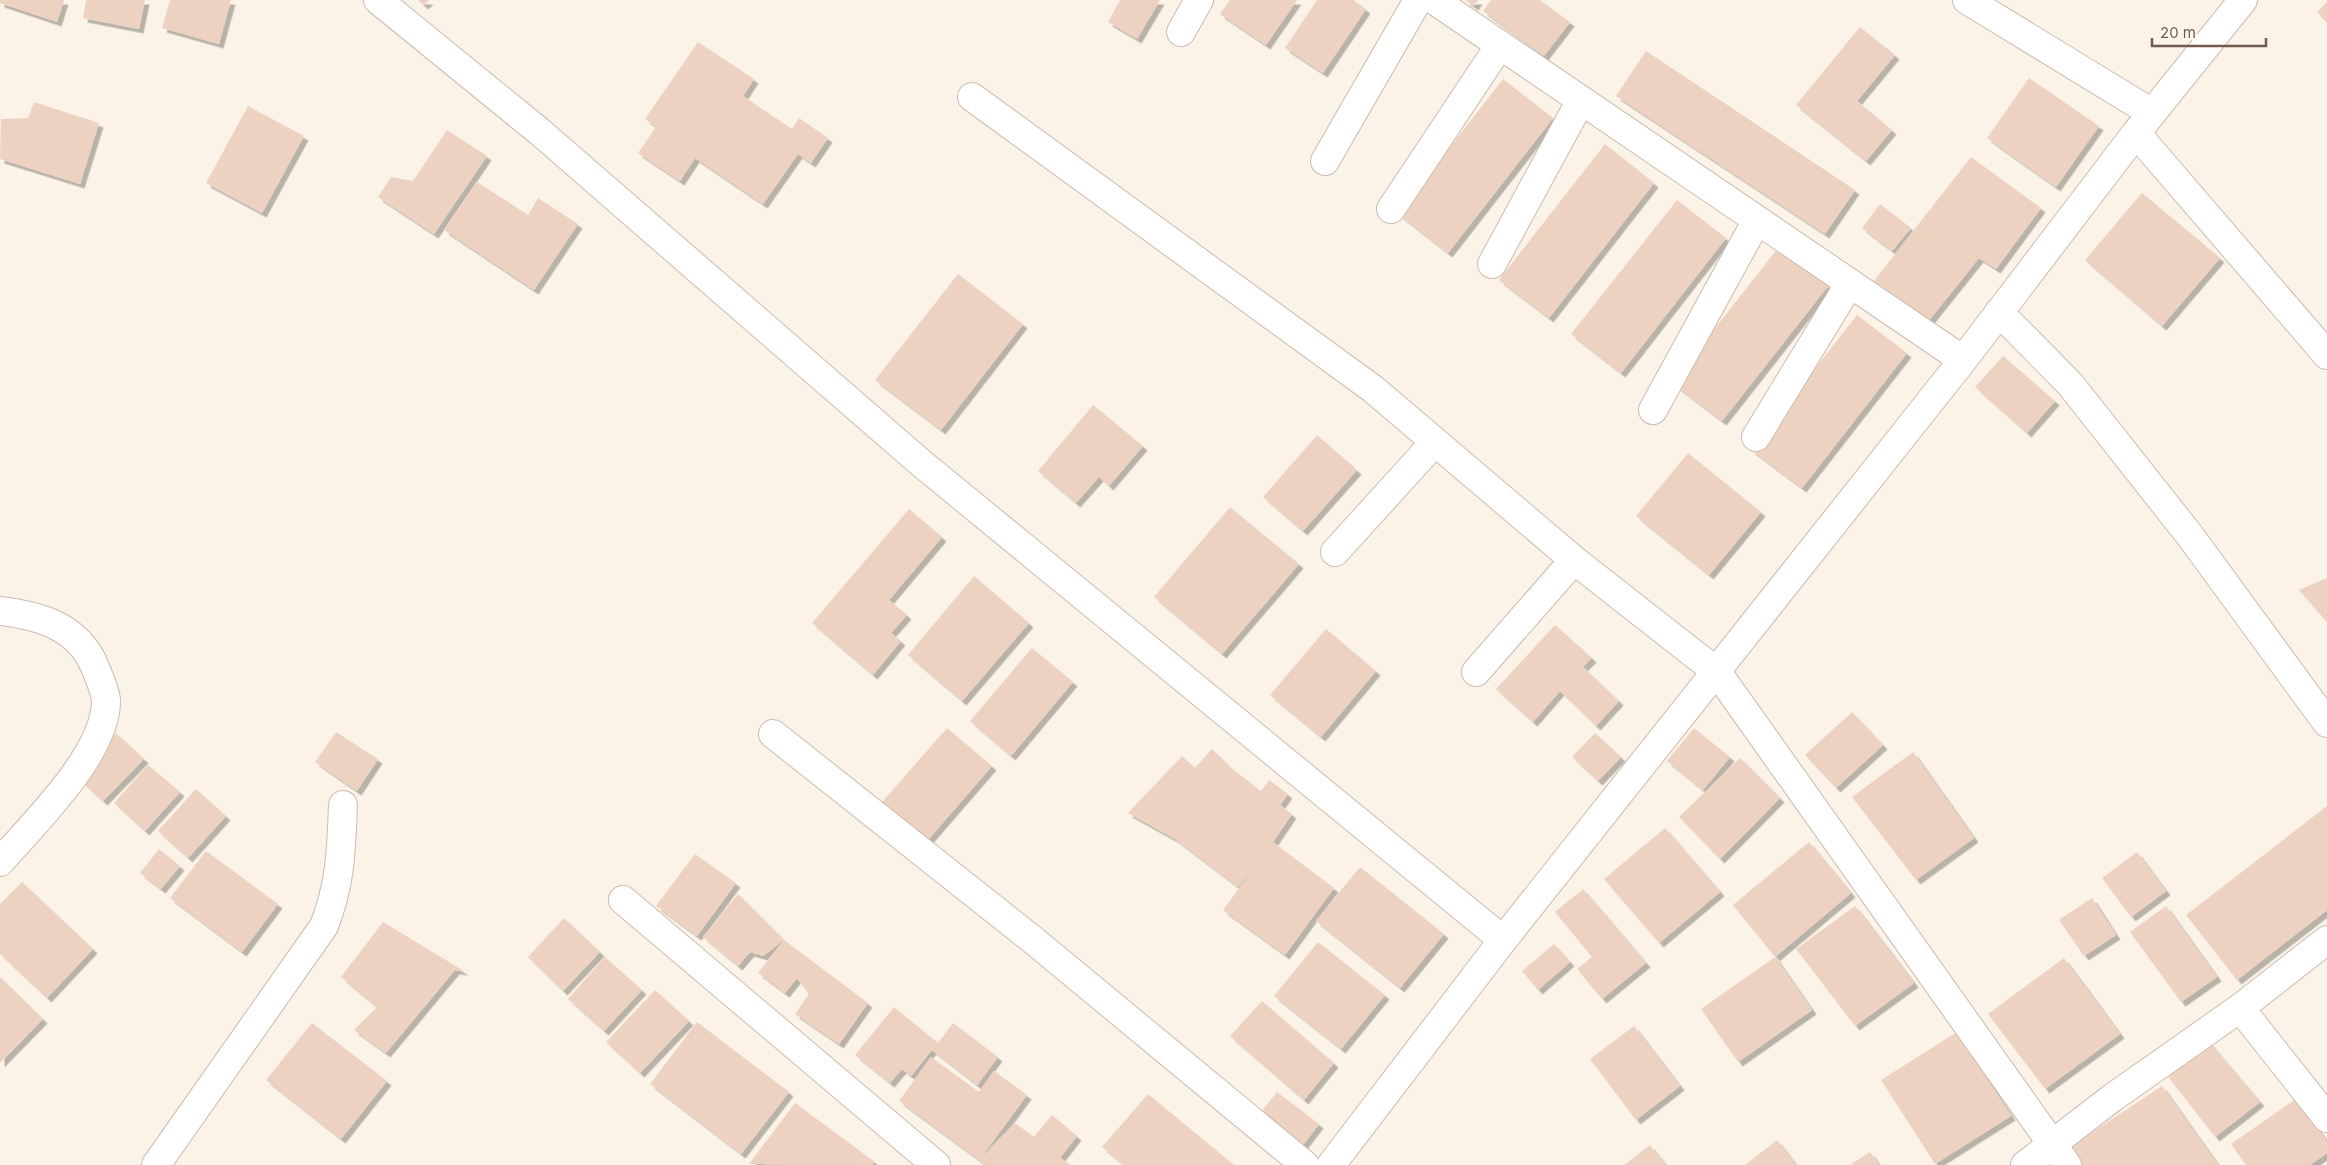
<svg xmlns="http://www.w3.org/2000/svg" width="2327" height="1165" font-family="Inter,sans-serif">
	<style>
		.building { fill: #eed2c1; filter: url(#shadow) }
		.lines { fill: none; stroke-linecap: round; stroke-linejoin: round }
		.street-casing { stroke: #ccbbae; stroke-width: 30 }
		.secondary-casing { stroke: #cfbbac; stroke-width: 30 }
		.street { stroke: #fff; stroke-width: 28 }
		.secondary { stroke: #fff; stroke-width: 28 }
	</style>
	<defs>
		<filter id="shadow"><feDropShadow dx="4.5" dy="4.5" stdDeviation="0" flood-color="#0004"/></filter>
	</defs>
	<rect width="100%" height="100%" fill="#fbf3e7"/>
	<g class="building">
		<polygon points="0,0 64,0 57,22 0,3"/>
		<polygon points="86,0 145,0 139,29 83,18"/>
		<polygon points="170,0 231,0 219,44 162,28"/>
		<polygon points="418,0 429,0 424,5"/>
		<polygon points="1120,0 1160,0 1137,39 1108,22"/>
		<polygon points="1230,0 1297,0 1266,45 1220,14"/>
		<polygon points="1317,0 1353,0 1366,9 1323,73 1285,48"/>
		<polygon points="1465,0 1478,0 1474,6"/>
		<polygon points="1491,0 1540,0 1570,22 1544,56 1483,11"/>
		<polygon points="2327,2 2327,23 2317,12"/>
		<polygon points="1860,27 1895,55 1857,101 1892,130 1866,161 1796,105"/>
		<polygon points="698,42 754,79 743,96 792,129 799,118 828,138 811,163 798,154 763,204 695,158 680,181 638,153 656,127 645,119"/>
		<polygon points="1646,51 1855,190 1825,234 1616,96"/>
		<polygon points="2029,78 2099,126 2056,187 1987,138"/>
		<polygon points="1503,79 1553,118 1448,253 1398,214"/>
		<polygon points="34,102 99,123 80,184 0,159 1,119 28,118"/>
		<polygon points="248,106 304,136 262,213 206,183"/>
		<polygon points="447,130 487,156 434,234 378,197 391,177 413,181"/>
		<polygon points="1605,144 1654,183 1549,318 1499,280"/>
		<polygon points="1971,157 2041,208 1996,269 1979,258 1927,323 1874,281"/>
		<polygon points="477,182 528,215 538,198 578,224 534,290 444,230"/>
		<polygon points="2142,193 2220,258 2162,326 2085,260"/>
		<polygon points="1677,200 1726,238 1621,373 1571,334"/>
		<polygon points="1880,204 1911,228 1892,251 1862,228"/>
		<polygon points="1778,248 1828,286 1722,421 1672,383"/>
		<polygon points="958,274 1023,324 941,430 875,380"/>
		<polygon points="1857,315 1907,353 1802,488 1751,450"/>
		<polygon points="2003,356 2055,401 2027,433 1975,387"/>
		<polygon points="1093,405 1143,446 1109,486 1099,477 1076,503 1038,471"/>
		<polygon points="1317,435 1357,470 1303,531 1263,497"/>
		<polygon points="1688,453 1761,512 1709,575 1636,516"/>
		<polygon points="1230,507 1299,564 1222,654 1154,597"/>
		<polygon points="909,509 942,537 889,600 907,615 891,633 901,641 873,675 812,623"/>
		<polygon points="974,576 1029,623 962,701 908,655"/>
		<polygon points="2327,578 2327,622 2299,590"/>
		<polygon points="1555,625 1592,658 1583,667 1619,701 1596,726 1560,691 1533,722 1496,689"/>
		<polygon points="1326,629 1376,671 1321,737 1270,695"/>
		<polygon points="1032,648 1073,682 1011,756 970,721"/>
		<polygon points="1852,712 1883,745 1836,788 1805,755"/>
		<polygon points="947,728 992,766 927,841 882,802"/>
		<polygon points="1694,728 1730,757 1703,790 1667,761"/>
		<polygon points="336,732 378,759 357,791 315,762"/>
		<polygon points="116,733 144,759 103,801 81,781"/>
		<polygon points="1595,733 1621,757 1598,781 1572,757"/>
		<polygon points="1212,749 1230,767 1261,791 1269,780 1288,794 1280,805 1292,814 1273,842 1334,888 1285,955 1223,910 1263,856 1238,887 1175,839 1128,813 1182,756 1195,768"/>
		<polygon points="1913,752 1974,838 1916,880 1852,797"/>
		<polygon points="1740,758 1780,798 1720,859 1679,817"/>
		<polygon points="148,765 180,792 145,831 114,803"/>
		<polygon points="196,789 226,816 188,858 158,831"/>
		<polygon points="2327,806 2327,910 2237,980 2186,915"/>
		<polygon points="1665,828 1720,892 1659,943 1604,879"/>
		<polygon points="1809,842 1851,893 1775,957 1733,905"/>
		<polygon points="159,849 180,866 161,889 140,873"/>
		<polygon points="206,851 278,904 242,952 170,898"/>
		<polygon points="2137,852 2166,891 2131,917 2102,878"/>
		<polygon points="695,854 736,883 697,936 656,906"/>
		<polygon points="1360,867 1444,934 1400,988 1316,921"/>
		<polygon points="22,882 93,949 47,998 0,954 0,904"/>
		<polygon points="1583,889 1646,963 1602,999 1577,969 1592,957 1555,912"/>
		<polygon points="738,894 784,940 763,956 750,952 738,966 703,937"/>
		<polygon points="2092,898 2116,935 2084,956 2059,920"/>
		<polygon points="1855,906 1914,983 1855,1026 1796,949"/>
		<polygon points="2166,906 2217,977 2181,1002 2130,932"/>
		<polygon points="564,918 600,952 563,991 528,957"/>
		<polygon points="383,922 464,971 455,970 386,1053 354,1030 377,1007 341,977"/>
		<polygon points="784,940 868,1003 839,1044 795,1014 809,994 797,978 785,993 758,973"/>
		<polygon points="1318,942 1385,995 1341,1049 1274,996"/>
		<polygon points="1554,944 1570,962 1538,990 1522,971"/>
		<polygon points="605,957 642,990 604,1031 568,999"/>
		<polygon points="1775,957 1812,1010 1738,1062 1701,1009"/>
		<polygon points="2064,958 2120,1034 2045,1089 1988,1014"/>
		<polygon points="0,977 43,1019 0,1063"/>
		<polygon points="655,990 689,1021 640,1073 606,1042"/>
		<polygon points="1262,1001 1334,1063 1304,1100 1230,1036"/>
		<polygon points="894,1007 938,1043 953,1023 998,1057 977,1085 932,1050 911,1076 902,1069 890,1083 855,1055"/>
		<polygon points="697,1022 789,1092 741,1154 650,1084"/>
		<polygon points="312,1023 387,1081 341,1139 266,1080"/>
		<polygon points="1634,1026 1680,1086 1636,1120 1590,1059"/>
		<polygon points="1957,1032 2011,1116 1935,1164 1881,1080"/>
		<polygon points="2203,1035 2260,1102 2215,1137 2166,1074"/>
		<polygon points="931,1057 979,1092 994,1071 1027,1095 980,1159 1015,1123 1034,1137 1052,1115 1077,1136 1060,1158 1071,1165 986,1165 899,1101"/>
		<polygon points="2162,1086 2218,1165 2083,1165 2070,1147"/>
		<polygon points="1277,1092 1319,1124 1300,1149 1258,1116"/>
		<polygon points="1148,1094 1234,1165 1124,1165 1102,1147"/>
		<polygon points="2297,1098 2327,1142 2327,1153 2310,1165 2246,1165 2231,1144"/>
		<polygon points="795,1103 875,1162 872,1165 749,1164"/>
		<polygon points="1777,1140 1796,1165 1745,1165"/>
		<polygon points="1650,1145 1666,1165 1624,1165"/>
		<polygon points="1870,1152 1879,1165 1850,1165"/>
	</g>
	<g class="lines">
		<g class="street-casing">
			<g id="street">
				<polyline points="378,0 540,132 921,463 1503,940"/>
				<polyline points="1434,0 1963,360"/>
				<polyline points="1967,0 2152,113"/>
				<polyline points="1181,32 1199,0"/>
				<polyline points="972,97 1373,389 1574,560 1717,672 2067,1165"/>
				<polyline points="2136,133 2327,355"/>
				<polyline points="1325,161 1418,0"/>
				<polyline points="1391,209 1500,45"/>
				<polyline points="1492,264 1581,100"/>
				<polyline points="1999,312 2070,384 2191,537 2327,723"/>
				<polyline points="1653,410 1757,220"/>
				<polyline points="1756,437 1850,283"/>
				<polyline points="1335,552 1435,442"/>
				<path d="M0,611c40,5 78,15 95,56 4,10 10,23 11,33 1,53 -72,123 -106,162"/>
				<polyline points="1476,672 1574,560"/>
				<polyline points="773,734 1033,940 1305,1165"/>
				<polyline points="623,900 936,1165"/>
				<polyline points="2240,1008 2327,1118"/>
				<path d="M156,1165l168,-239c17,-44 17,-75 19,-121"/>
				<polyline points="2025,1165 2112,1098 2240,1008 2327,940"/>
			</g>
		</g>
		<g class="secondary-casing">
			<polyline id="secondary" points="1331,1165 1503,940 1963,360 2136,133 2243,0"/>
		</g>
		<use href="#street" class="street"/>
		<use href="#secondary" class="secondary"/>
	</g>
	<path d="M2152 38v8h114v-8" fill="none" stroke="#735a4d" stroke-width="2.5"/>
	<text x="2160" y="38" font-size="15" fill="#735a4d" stroke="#fef7ed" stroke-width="4" paint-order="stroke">20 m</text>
</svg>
